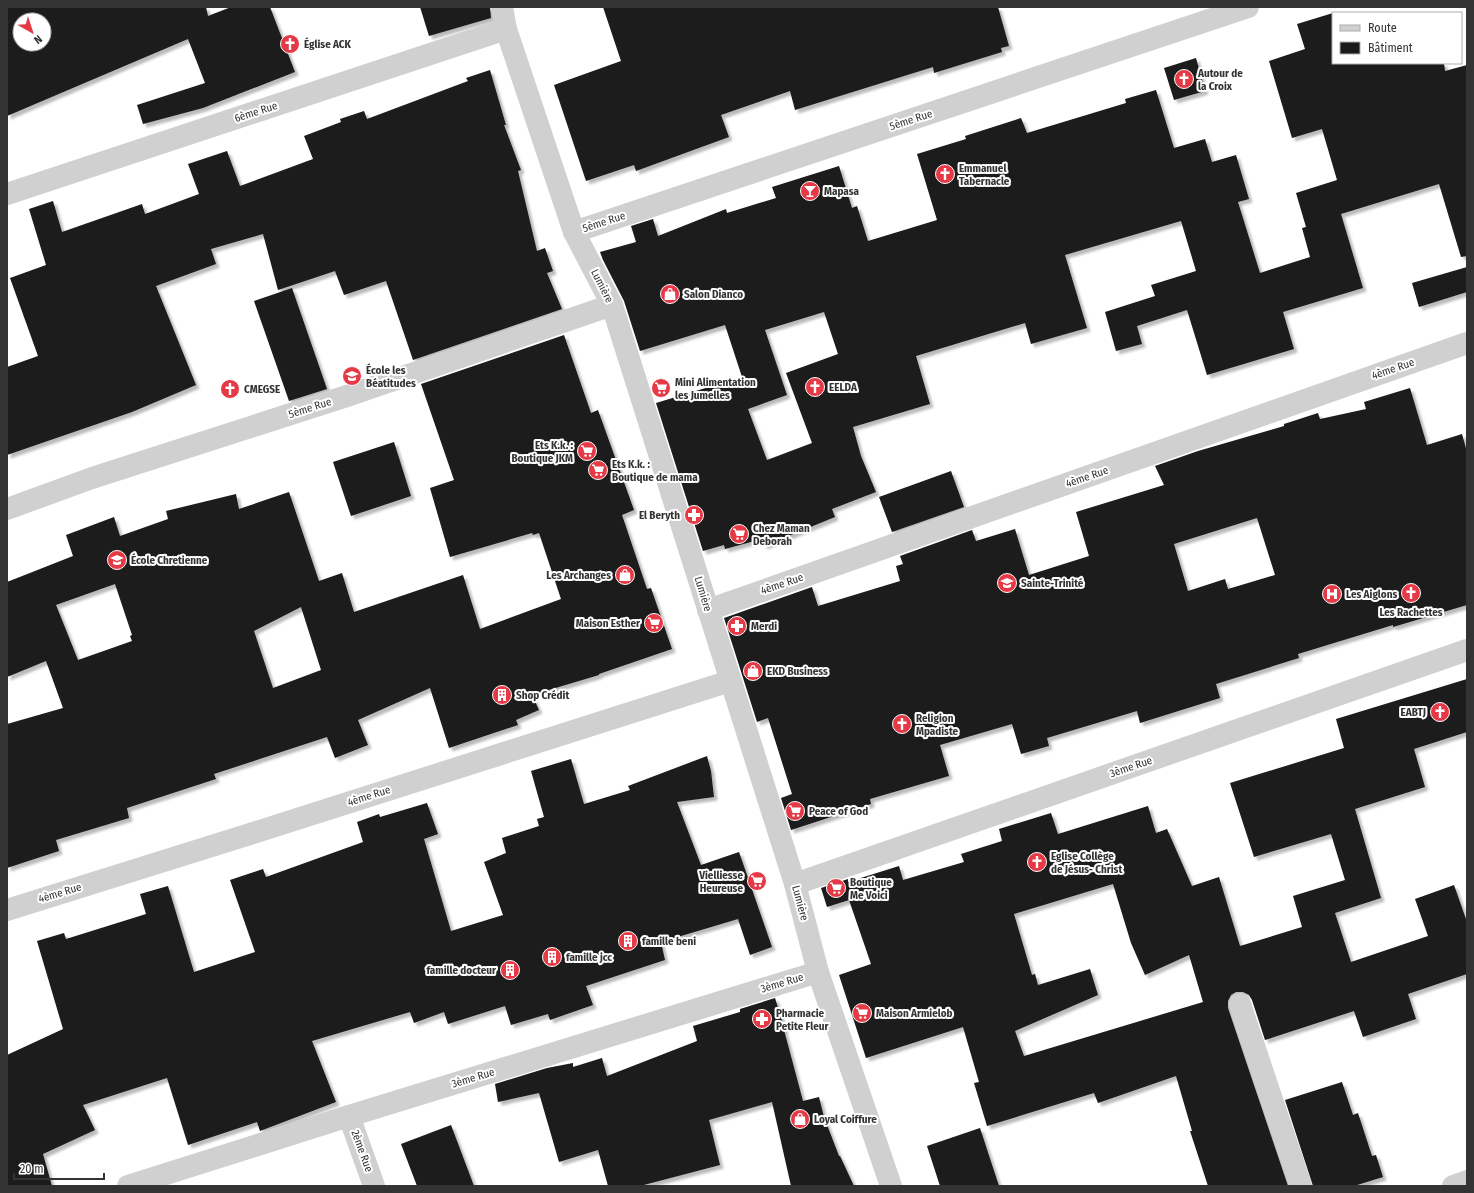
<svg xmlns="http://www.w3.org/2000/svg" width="1474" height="1193" font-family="'Fira Sans Condensed',sans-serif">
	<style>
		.building { fill: #1a1a1a; fill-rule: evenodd; filter: url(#shadow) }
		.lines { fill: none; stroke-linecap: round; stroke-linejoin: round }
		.minor { stroke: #d0d0d0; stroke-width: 22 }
		.labels { text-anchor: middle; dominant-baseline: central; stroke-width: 4; stroke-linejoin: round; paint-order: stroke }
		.poi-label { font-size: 11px; font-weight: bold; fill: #333; stroke: #fff; text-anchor: start }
		.street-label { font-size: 11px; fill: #333; stroke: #fff }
	</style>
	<defs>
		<filter id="shadow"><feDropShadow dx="3.5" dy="3.5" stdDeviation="1" flood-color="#0004"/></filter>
	</defs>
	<rect width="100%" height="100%" fill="#fff"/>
	<g class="building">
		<path d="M7,7h199l2,9 23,-9h39l25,65 -92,36 -60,16 -6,-19 68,-22 -17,-44 -181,77zM20,20h24v24h-24z"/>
		<polygon points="420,7 490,7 491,18 429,36"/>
		<polygon points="603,7 998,7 1009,46 1001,48 1002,52 934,73 933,67 795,110 790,91 721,115 729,137 636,171 634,165 586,181 554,85 621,61"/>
		<path d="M1333,13v50h111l1,8 22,-6v191l-6,1 -22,-73 -98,30 22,74 -80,24 11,37 -87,26 -20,-65 -50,16 5,18 -26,7 -11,-39 50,-16 -4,-11 45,-14 -15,-50 -116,34 22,73 -56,16 -6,-21 -109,33 14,48 -77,23 8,29 15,36 -44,17 3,8 -71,29 -2,-7 -37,10 -1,-4 -21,6 -47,-148 86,-26 -17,-52 -85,26 -16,-50 -21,-41 -3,-8 36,-10 -5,-16 22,-7 5,17 68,-27 1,4 49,-15 -4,-11 67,-21 13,42 5,-2 11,35 69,-21 -20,-66 49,-15 -1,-3 56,-18 6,15 99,-30 -1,-4 31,-9 18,58 31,-9 7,23 24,-7 13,44 -11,3 22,71 50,-16 -8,-29 4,-1 -10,-34 41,-13 -15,-51 -30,9 -23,-77 36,-12 -8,-25zM824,312l14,42 -52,19 26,70 -45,17 -19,-51 39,-14 -22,-65z"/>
		<polygon points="1196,58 1205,91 1174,100 1164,68"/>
		<polygon points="490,70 506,125 504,125 521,170 518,171 537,251 545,248 553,271 547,273 562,309 413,360 386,281 344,295 335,271 278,290 263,234 211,249 216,264 156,286 196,385 132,412 7,455 7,367 38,356 10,278 46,265 29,209 53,201 62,232 142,204 145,214 199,194 188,164 227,151 240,186 313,159 304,136 341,122 340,119 364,111 367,119 468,81 466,78"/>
		<polygon points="1467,267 1467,292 1419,307 1412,283"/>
		<polygon points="292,288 327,389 289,401 254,301"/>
		<path d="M564,335l27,78 7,-3 36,100 -12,5 25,74 4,-1 21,61 -73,25v1l-67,20 7,15 -23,10 2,5 -69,23 -19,-60 -72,32 10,25 -33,13 -8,-21 -113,37 2,5 -89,29 2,10 -73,22 3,11 -52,17v-144l56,-16 -17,-47 -39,16v-95l66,-26 -7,-21 48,-18 6,19 48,-17 -2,-8 70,-17 3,15 50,-17 30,89 23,-8 12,39 109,-37 17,54 81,-30 -22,-66 -6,2 -1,-2 -82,24 -20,-69 24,-8 -33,-96zM115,584l17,51 -2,1 2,5 -54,19 -22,-55zM301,607l20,63 -48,18 -19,-57z"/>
		<path d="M1410,388l17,57 35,-11 5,18v153l-74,22v-2l-95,29 1,4 -83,26 4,14 -80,25 -3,-12 -90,27 2,8 -28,8 -9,-30 -72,21 9,31 -79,23 1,5 -80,26 -10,-32 11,-4 -24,-76 -11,4 -33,-104 88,-31 6,19 82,-25 -4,-15 7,-2 -3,-8 72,-26 4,11 39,-12 14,46 60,-19 -13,-44 88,-27 -9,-19 43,-15 86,-25v-2l34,-11 2,6 46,-10 -2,-7zM1257,518l18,57 -47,14 -3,-10 -37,12 -14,-47z"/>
		<polygon points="394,442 411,496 351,516 333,462"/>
		<polygon points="951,471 964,507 892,532 879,497"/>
		<path d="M1467,679v53l-53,17 11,38 -70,22 26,89 -46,15 16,49 77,-26 -13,-37 39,-14 13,37v52l-59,20 8,25 -53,18 -9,-26 -89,29 -13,-40 -3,-5 -6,-3h-7l-5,3 -3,6v7l60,178h-80l-18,-55h2l-16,-55 -78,27 -4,-10 -107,33 -13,-43 5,-1 -16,-55 -97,31 -27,-83 32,-11 -22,-64 -22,7 -6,-19 27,-9v3l51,-16 4,14 61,-18 -3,-8 41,-13 -3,-12 52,-16 7,21 90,-28 8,27 11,-4 25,57 27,-9 21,69 62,-19 -9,-31 52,-16 -14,-46 -77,23 -24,-74 114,-35 -8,-29zM1113,884l18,59 14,32 44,-20 14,47 -179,54 -9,-25 83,-36 -8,-26 -52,16 -3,-11 -3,1 -18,-61z"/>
		<polygon points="707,756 711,771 714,797 677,802 701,865 739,852 772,947 750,955 738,919 661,942 665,960 586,986 593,1005 550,1020 548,1014 511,1025 505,1006 448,1024 444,1012 414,1023 410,1012 312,1041 336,1102 260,1131 257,1122 188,1145 167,1078 83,1105 95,1130 43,1154 52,1186 7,1186 7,1055 63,1029 37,941 64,933 66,939 146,914 140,894 168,886 194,972 255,952 230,880 263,869 266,877 363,842 357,822 379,814 380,817 427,803 438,834 424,839 451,931 503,915 484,862 506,853 502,838 539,826 537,819 544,817 531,771 571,759 584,804 630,790 628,786"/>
		<polygon points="775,998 785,1030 784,1030 803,1101 819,1097 824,1117 839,1156 840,1156 854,1186 791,1186 772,1102 709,1120 720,1165 640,1186 608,1186 598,1150 559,1162 539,1093 498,1102 495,1084 547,1068 573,1063 573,1067 602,1058 607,1076 697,1041 693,1026 740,1012 740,1009"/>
		<polygon points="1342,1082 1353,1115 1358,1113 1372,1156 1376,1155 1383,1177 1354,1186 1313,1186 1285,1100"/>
		<polygon points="451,1125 474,1186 417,1186 401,1144"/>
		<polygon points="980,1128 999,1186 940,1186 927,1146"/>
	</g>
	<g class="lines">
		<g class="minor">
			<polyline points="502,7 506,29 574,232 612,305 795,884 818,972 891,1186"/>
			<polyline points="7,194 506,29"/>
			<polyline points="574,232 1248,7"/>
			<polyline points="7,509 92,478 347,396 612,305"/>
			<polyline points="708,610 1467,343"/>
			<polyline points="795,884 1467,650"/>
			<polyline points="7,910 250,834 730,681"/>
			<polyline points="1240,1004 1301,1186"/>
			<polyline points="349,1116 374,1186"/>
			<polyline points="128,1186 349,1116 818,972"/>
			<polyline points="1453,1186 1467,1181"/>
		</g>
	</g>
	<defs>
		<g id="church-disc" transform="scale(1)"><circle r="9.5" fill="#e63946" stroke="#fff"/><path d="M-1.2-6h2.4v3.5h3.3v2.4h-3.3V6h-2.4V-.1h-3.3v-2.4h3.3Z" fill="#fff"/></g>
		<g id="bar-disc" transform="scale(1)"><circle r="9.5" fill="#e63946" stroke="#fff"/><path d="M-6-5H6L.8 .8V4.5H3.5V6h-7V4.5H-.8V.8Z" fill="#fff"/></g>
		<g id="shop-disc" transform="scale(1)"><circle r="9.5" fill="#e63946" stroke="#fff"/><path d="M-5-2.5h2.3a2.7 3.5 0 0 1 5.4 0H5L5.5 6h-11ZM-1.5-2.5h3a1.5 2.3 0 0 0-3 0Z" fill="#fff"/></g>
		<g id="school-disc" transform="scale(1)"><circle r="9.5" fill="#e63946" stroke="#fff"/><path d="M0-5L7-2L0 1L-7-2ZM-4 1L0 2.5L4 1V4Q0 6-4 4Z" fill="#fff"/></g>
		<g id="supermarket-disc" transform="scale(1)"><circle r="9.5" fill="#e63946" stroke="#fff"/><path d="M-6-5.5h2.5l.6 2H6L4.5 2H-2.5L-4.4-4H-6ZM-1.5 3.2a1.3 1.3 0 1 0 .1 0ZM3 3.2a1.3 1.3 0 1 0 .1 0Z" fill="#fff"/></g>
		<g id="pharmacy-disc" transform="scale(1)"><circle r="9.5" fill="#e63946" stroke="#fff"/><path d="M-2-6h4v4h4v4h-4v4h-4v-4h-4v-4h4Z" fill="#fff"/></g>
		<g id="hospital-disc" transform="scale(1)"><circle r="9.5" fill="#e63946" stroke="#fff"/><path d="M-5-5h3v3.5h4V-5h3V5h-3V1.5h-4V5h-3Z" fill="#fff"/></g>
		<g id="building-disc" transform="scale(1)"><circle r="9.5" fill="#e63946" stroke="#fff"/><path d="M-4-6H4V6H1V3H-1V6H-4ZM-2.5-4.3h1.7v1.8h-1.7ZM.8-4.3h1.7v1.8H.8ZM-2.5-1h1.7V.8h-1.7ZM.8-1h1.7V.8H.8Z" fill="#fff"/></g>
	</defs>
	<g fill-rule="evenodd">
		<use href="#church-disc" x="290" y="44"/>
		<use href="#church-disc" x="1184" y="79"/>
		<use href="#church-disc" x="945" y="174"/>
		<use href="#bar-disc" x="810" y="191"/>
		<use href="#shop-disc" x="670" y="294"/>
		<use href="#school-disc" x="352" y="376"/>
		<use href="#church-disc" x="815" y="387"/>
		<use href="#supermarket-disc" x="661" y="388"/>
		<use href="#church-disc" x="230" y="389"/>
		<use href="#supermarket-disc" x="587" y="451"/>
		<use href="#supermarket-disc" x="598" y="470"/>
		<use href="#pharmacy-disc" x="694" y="515"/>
		<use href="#supermarket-disc" x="739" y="534"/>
		<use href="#school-disc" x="117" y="560"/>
		<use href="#shop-disc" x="625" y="575"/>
		<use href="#school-disc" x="1007" y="583"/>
		<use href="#church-disc" x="1411" y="593"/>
		<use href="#hospital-disc" x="1332" y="594"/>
		<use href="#supermarket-disc" x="654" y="623"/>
		<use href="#pharmacy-disc" x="737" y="626"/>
		<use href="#shop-disc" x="753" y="671"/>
		<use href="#building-disc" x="502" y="695"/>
		<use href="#church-disc" x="1440" y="712"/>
		<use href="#church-disc" x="902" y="724"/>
		<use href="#supermarket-disc" x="795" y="811"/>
		<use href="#church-disc" x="1037" y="862"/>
		<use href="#supermarket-disc" x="757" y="881"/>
		<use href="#supermarket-disc" x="836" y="888"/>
		<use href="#building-disc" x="628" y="941"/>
		<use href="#building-disc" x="552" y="957"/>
		<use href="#building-disc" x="510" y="970"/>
		<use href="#supermarket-disc" x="862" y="1013"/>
		<use href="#pharmacy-disc" x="762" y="1019"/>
		<use href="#shop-disc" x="800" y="1119"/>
	</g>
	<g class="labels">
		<g class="poi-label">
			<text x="304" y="44">Église ACK</text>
			<text x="1198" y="73">Autour de<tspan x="1198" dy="13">la Croix</tspan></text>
			<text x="959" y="168">Emmanuel<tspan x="959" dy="13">Tabernacle</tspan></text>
			<text x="824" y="191">Mapasa</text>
			<text x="684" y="294">Salon Dianco</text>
			<text x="366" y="370">École les<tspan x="366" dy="13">Béatitudes</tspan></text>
			<text x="675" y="382">Mini Alimentation<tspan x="675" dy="13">les Jumelles</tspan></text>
			<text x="829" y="387">EELDA</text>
			<text x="244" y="389">CMEGSE</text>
			<text x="573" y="445" text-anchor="end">Ets K.k. :<tspan x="573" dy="13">Boutique JKM</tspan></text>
			<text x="612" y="464">Ets K.k. :<tspan x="612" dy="13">Boutique de mama</tspan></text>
			<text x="680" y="515" text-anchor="end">El Beryth</text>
			<text x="753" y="528">Chez Maman<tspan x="753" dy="13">Deborah</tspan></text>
			<text x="131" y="560">École Chretienne</text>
			<text x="611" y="575" text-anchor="end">Les Archanges</text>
			<text x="1021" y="583">Sainte-Trinité</text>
			<text x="1346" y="594">Les Aiglons</text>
			<text x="1411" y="612" text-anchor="middle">Les Rachettes</text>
			<text x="640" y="623" text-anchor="end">Maison Esther</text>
			<text x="751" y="626">Merdi</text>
			<text x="767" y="671">EKD Business</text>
			<text x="516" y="695">Shop Crédit</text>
			<text x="1426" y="712" text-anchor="end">EABTJ</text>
			<text x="916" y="718">Religion<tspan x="916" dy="13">Mpadiste</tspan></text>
			<text x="809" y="811">Peace of God</text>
			<text x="1051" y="856">Eglise Collège<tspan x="1051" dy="13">de Jésus- Christ</tspan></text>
			<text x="743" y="875" text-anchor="end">Vielliesse<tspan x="743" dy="13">Heureuse</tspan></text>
			<text x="850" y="882">Boutique<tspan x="850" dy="13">Me Voici</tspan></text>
			<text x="642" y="941">famille beni</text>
			<text x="566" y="957">famille jcc</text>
			<text x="496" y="970" text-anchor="end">famille docteur</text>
			<text x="776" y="1013">Pharmacie<tspan x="776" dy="13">Petite Fleur</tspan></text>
			<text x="876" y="1013">Maison Armielob</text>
			<text x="814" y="1119">Loyal Coiffure</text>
		</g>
		<g class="street-label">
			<text transform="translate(256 112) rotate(-18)">6ème Rue</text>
			<text transform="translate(911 120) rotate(-18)">5ème Rue</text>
			<text transform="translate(604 222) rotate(-18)">5ème Rue</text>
			<text transform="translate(602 286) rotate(63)">Lumière</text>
			<text transform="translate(1393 369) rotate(-19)">4ème Rue</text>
			<text transform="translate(310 408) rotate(-18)">5ème Rue</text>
			<text transform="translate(1087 477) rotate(-19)">4ème Rue</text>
			<text transform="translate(782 584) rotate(-19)">4ème Rue</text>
			<text transform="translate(703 594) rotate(73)">Lumière</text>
			<text transform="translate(1131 767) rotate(-19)">3ème Rue</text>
			<text transform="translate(369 796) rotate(-18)">4ème Rue</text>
			<text transform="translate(60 893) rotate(-17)">4ème Rue</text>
			<text transform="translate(800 903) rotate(75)">Lumière</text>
			<text transform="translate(782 983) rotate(-17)">3ème Rue</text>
			<text transform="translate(473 1078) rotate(-17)">3ème Rue</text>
			<text transform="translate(362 1151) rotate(70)">2ème Rue</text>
		</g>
	</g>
	<rect width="1474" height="1193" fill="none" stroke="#333333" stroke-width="16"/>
	<rect x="1332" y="12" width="130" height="52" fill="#ffffff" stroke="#adadad"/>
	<rect x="1340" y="25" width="20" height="6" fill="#d0d0d0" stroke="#adadad"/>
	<text x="1368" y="32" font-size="12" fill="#333333">Route</text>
	<rect x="1340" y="42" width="20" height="12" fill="#1a1a1a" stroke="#adadad"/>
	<text x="1368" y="52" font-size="12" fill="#333333">Bâtiment</text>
	<g transform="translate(32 32) rotate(141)"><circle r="19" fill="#ffffff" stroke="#adadad"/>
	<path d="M0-3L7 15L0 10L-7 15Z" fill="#e63946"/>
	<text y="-6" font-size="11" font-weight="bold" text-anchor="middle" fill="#333333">N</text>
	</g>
	<path d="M14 1173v6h90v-6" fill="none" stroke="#333333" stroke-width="2"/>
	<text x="20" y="1173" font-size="12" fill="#333333" stroke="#ffffff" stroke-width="3" paint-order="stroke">20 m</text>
</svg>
